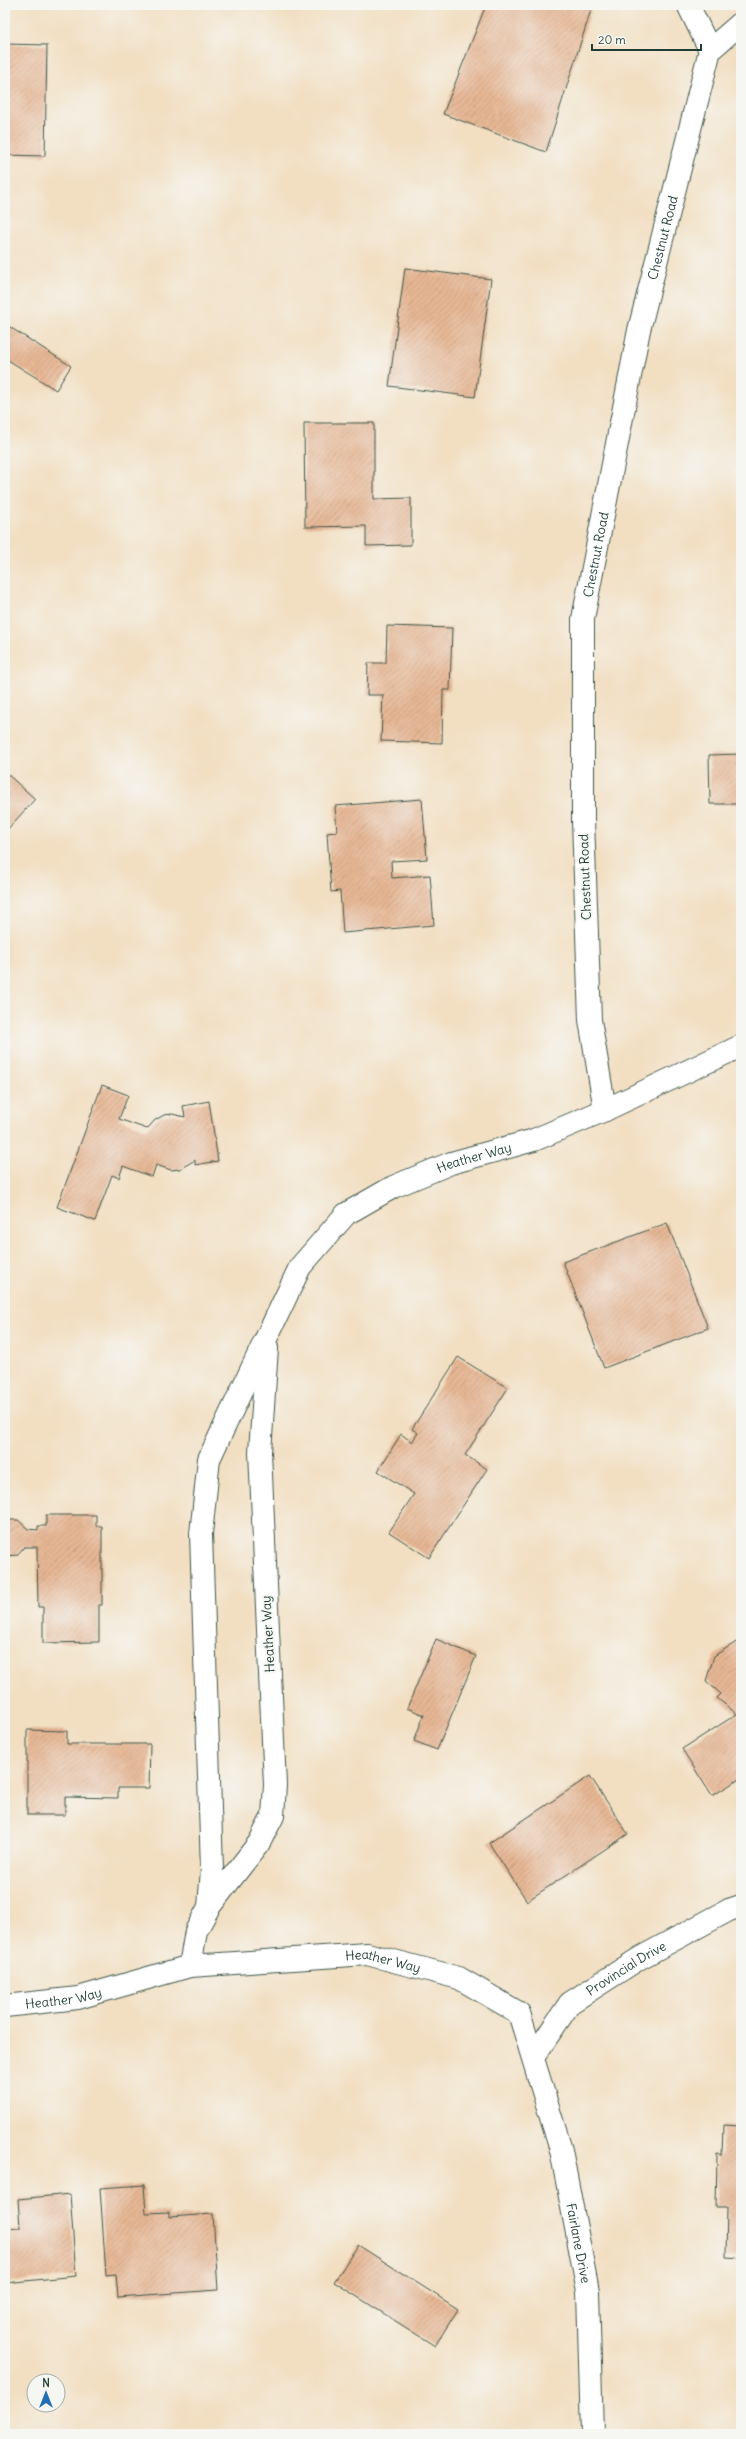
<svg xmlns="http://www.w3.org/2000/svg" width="746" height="2439" font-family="Delius,sans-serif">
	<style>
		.building { fill: url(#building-hatch) }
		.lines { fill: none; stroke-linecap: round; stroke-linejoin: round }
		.street-casing { stroke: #3f5549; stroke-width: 24 }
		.street { stroke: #fff; stroke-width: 22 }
		.labels { text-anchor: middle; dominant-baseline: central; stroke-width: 4; stroke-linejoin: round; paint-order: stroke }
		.street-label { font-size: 13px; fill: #1f3d34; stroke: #f6f6f2 }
	</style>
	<defs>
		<pattern id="building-hatch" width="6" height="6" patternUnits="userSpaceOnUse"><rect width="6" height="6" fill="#e7b794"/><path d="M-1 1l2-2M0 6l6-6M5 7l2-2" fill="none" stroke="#bb967a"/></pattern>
	</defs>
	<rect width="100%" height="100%" fill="#f6f6f2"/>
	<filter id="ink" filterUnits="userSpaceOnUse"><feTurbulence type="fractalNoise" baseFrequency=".025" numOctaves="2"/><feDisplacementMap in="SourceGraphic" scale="8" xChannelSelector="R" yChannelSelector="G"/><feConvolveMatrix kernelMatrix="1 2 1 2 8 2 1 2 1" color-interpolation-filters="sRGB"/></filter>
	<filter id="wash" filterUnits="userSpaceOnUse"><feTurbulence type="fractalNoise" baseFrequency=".012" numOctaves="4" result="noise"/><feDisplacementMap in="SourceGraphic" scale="16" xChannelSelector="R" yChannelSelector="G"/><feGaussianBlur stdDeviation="0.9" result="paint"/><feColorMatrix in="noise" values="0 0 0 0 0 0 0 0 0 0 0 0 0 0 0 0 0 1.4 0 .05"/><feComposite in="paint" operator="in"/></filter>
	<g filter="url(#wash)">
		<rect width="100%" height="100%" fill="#f2dfc2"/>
		<g id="blocks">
			<g class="building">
				<polygon points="486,5 579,5 591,10 546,152 443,114"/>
				<polygon points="5,44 47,45 45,156 5,155"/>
				<polygon points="405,268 491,279 475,397 389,386"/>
				<polygon points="5,324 71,366 56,390 8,360 5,364"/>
				<polygon points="304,423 374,423 374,499 411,498 411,545 366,546 366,526 305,527"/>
				<polygon points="387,626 452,628 450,690 443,690 442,743 381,741 383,695 367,695 368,663 386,663"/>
				<polygon points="741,754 741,804 710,804 709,755"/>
				<polygon points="5,772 35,799 5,832"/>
				<polygon points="422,799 427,859 391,861 392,878 430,875 434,925 343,933 340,891 331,892 327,833 337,832 335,806"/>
				<polygon points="102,1085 128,1095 119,1119 147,1129 155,1120 164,1115 172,1114 185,1117 183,1106 209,1101 218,1161 195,1165 195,1160 180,1169 171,1170 156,1165 152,1177 123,1166 119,1178 112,1175 95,1221 57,1207"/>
				<polygon points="667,1223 708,1328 604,1368 563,1262"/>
				<polygon points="458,1357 508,1388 465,1455 487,1469 429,1558 389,1532 414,1494 378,1471 401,1434 412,1442 418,1433 412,1429"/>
				<polygon points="46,1515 96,1515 96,1526 102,1526 102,1605 99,1605 99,1642 43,1643 43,1607 38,1607 37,1547 24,1547 17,1555 5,1556 5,1520 18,1520 28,1529 38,1530 38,1526 46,1526"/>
				<polygon points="436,1639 476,1656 437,1750 414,1741 424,1715 407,1708"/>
				<polygon points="741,1639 741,1778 712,1796 682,1749 737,1714 717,1698 721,1694 706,1681 714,1656"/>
				<polygon points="27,1730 67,1731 67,1744 150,1744 149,1788 118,1788 118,1798 65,1797 65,1815 27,1815"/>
				<polygon points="590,1776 628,1834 527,1901 489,1843"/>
				<polygon points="723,2125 741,2126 741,2258 726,2257 727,2207 716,2207 717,2154 722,2155"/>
				<polygon points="144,2185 146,2213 169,2212 169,2217 213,2214 218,2290 118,2297 116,2274 106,2275 100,2188"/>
				<polygon points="70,2194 76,2276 5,2283 5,2229 20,2228 18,2199"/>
				<polygon points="358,2245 458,2309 435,2346 334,2282"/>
			</g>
		</g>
	</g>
	<g filter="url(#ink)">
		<use href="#blocks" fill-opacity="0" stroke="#3f5549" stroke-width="1"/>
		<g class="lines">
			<g class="street-casing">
				<g id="street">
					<polyline points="688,5 710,50"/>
					<path id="s1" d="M605,1110l-15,-90 -7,-200v-201l56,-289 71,-280 31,-27"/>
					<path id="s2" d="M209,1907l3,-38 -11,-335 8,-75 91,-192 46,-53 47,-27 58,-24 83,-23 71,-30 136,-64"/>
					<polyline points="190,1966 196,1931 209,1907 259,1843 273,1816 275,1785 260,1452 267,1348"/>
					<path id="s3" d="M5,2006l73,-8 112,-32 177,-12 92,24 60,35 42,137 27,141 4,143"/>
					<path id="s4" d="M534,2056l36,-53 70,-45 89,-48 12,-4"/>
				</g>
			</g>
			<use href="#street" class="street"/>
		</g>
	</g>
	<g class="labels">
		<g class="street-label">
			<text stroke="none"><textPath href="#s1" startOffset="882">Chestnut Road</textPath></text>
			<text stroke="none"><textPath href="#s1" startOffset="558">Chestnut Road</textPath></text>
			<text transform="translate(585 877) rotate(-92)">Chestnut Road</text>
			<text stroke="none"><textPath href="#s2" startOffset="872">Heather Way</textPath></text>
			<text transform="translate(268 1634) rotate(-93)">Heather Way</text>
			<text stroke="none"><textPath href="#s3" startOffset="384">Heather Way</textPath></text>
			<text stroke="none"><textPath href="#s4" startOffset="130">Provincial Drive</textPath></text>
			<text stroke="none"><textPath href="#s3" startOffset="59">Heather Way</textPath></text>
			<text stroke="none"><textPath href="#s3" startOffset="770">Fairlane Drive</textPath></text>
		</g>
	</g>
	<rect width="746" height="2439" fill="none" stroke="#f6f6f2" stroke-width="20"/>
	<g transform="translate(46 2393)"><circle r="19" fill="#f6f6f2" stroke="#a0aca6"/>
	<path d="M0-3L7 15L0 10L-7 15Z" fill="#1f6fb2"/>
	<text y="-6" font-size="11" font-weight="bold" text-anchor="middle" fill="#1f3d34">N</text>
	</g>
	<path d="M592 44v6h109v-6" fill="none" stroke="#1f3d34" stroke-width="2"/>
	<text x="598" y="44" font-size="12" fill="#1f3d34" stroke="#f6f6f2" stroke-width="3" paint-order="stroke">20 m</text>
</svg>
